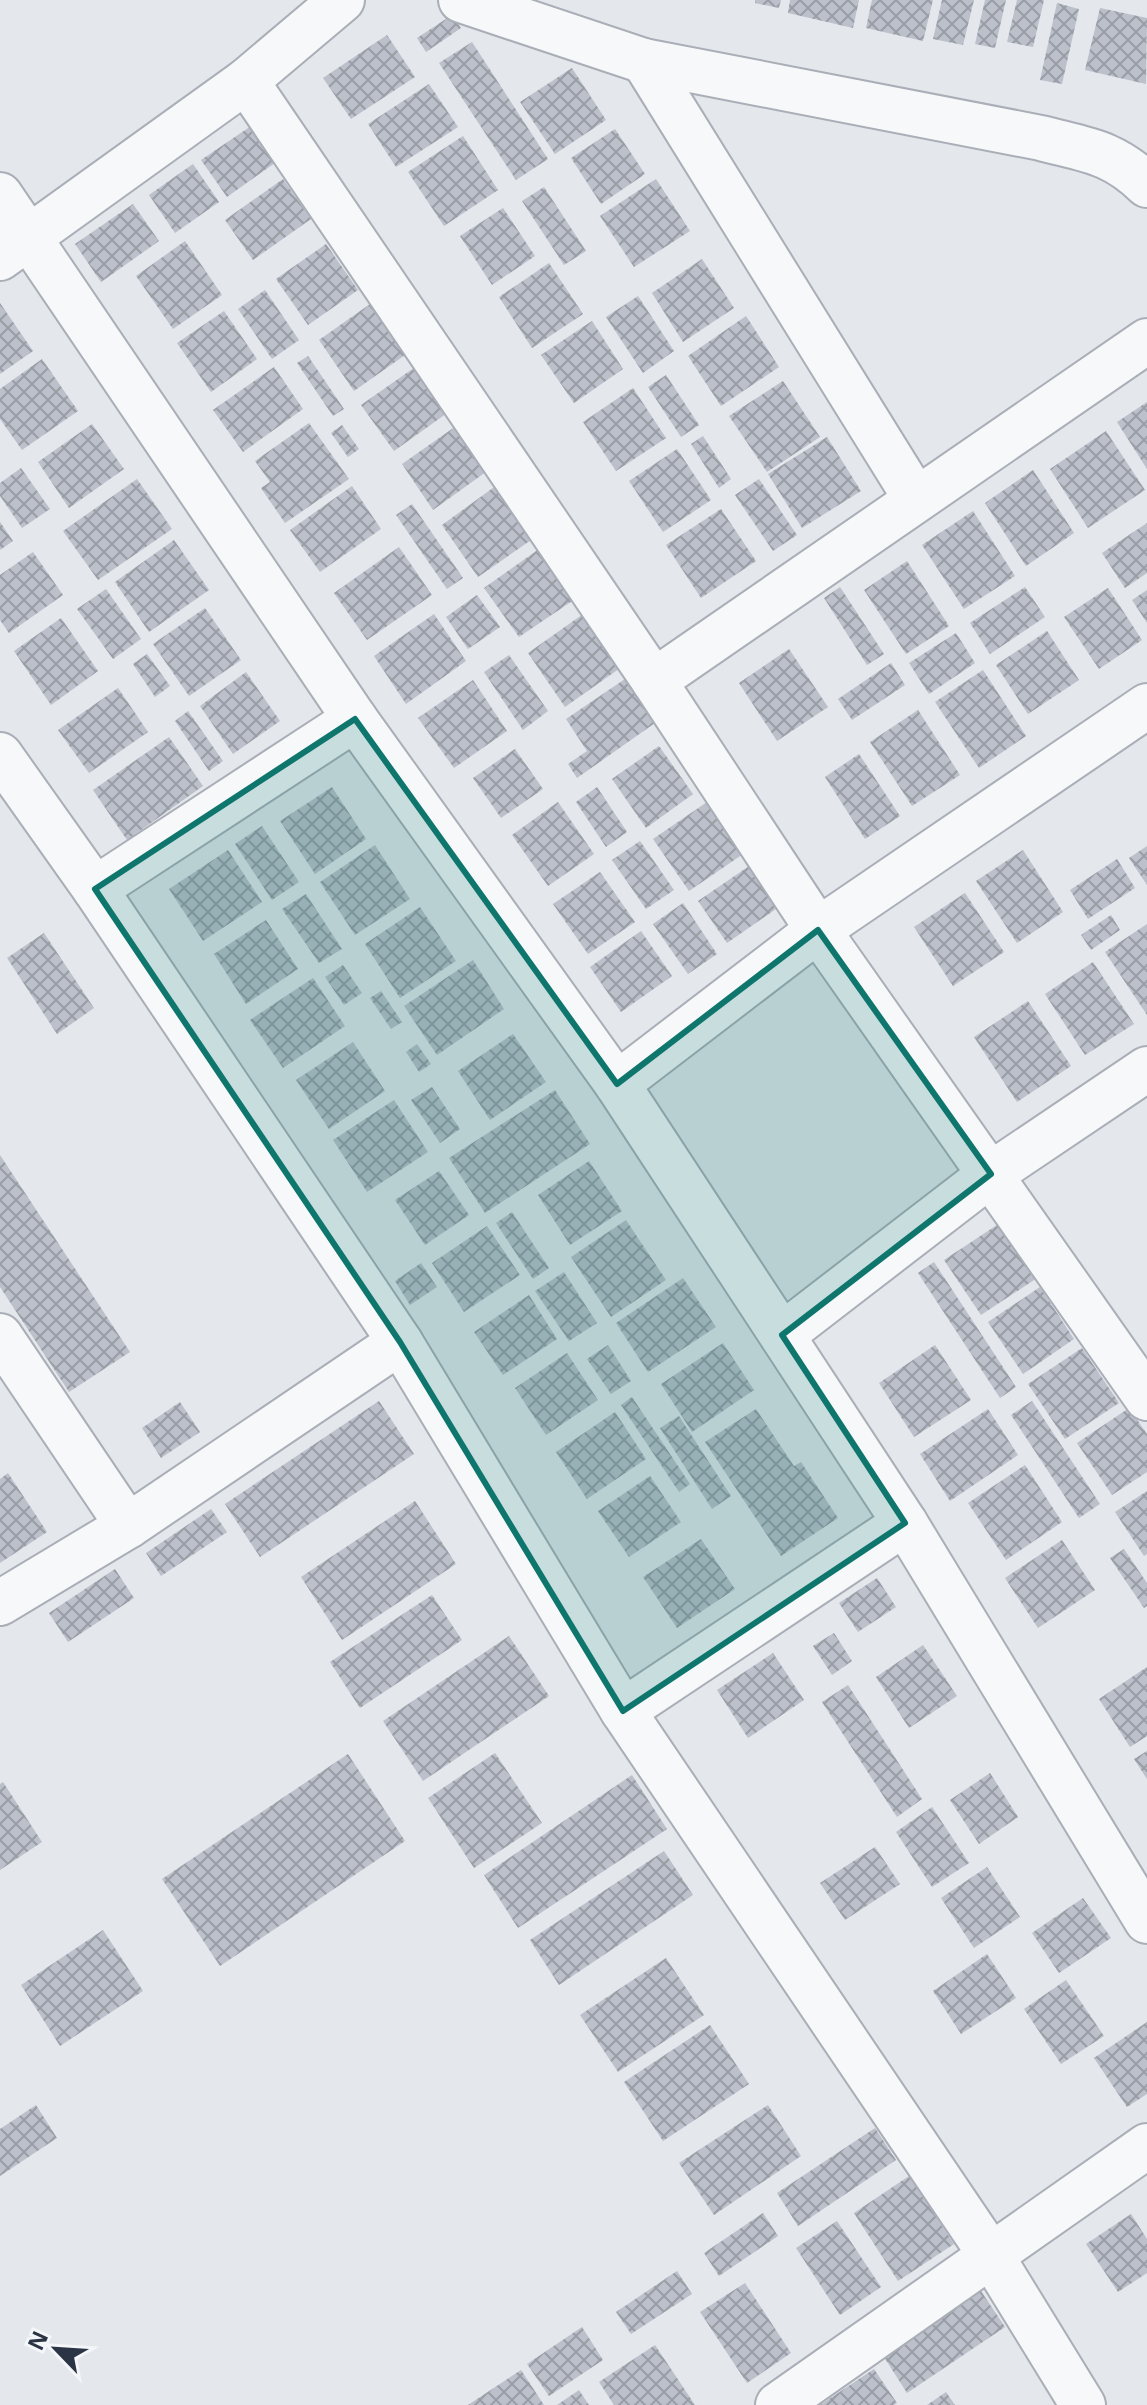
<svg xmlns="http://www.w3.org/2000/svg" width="1147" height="2405" font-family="'Noto Sans',sans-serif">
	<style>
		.building { fill: url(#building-cross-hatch) }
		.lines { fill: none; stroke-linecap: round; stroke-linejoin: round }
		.minor-casing { stroke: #a9aeb7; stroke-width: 48 }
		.minor { stroke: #f7f8fa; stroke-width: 44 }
		.marked { fill: #0f766e; fill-opacity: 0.2; stroke: #0f766e; stroke-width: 6; stroke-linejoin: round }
	</style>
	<defs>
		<pattern id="building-cross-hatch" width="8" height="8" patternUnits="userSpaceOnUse" patternTransform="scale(2)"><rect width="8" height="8" fill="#bbc0ca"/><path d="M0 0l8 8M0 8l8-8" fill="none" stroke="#989da6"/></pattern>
	</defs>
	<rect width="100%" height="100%" fill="#e4e7ec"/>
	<g class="building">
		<polygon points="755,0 781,0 779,8 755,3"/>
		<polygon points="790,0 859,0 853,28 788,13"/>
		<polygon points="872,0 933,0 923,41 866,28"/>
		<polygon points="942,0 974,0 963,45 933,39"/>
		<polygon points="985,0 1006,0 995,48 975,44"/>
		<polygon points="1017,0 1044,0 1033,47 1007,42"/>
		<polygon points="1057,3 1079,9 1062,84 1040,80"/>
		<polygon points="1100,8 1147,18 1146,84 1085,70"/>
		<polygon points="452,15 461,28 426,52 417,38"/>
		<polygon points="387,35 415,77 351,119 323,78"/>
		<polygon points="472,42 548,159 516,180 439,63"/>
		<polygon points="572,68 606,120 555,154 520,102"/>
		<polygon points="429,84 458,127 396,167 368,124"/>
		<polygon points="254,124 279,160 227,197 201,160"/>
		<polygon points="615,129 645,174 601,204 571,158"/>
		<polygon points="463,136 498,190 444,226 408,172"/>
		<polygon points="193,164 219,202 175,233 149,195"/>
		<polygon points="283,179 311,219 253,260 225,220"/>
		<polygon points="656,179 690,231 634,267 600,216"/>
		<polygon points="544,187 586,251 564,265 522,201"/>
		<polygon points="133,204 159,241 101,282 75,244"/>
		<polygon points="503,208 535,256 492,285 460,236"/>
		<polygon points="185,241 222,295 173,329 136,276"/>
		<polygon points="326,244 358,290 308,325 276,279"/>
		<polygon points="702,259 734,308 683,342 652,293"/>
		<polygon points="549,263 583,314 532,348 499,297"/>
		<polygon points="265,290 299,340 272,359 238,309"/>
		<polygon points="638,296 674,351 643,373 606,317"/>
		<polygon points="380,297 415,348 354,391 319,340"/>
		<polygon points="0,303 33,351 0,374"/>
		<polygon points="224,311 257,359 211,392 177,343"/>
		<polygon points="746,316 779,367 721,406 688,356"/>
		<polygon points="592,321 623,369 574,403 541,355"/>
		<polygon points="308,356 344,409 333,416 297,363"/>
		<polygon points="42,359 78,411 22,450 0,419 0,389"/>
		<polygon points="418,365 450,411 394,451 361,405"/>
		<polygon points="274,367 303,409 243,452 213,410"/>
		<polygon points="666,375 699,425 681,437 648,387"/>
		<polygon points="783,381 820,437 767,472 729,416"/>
		<polygon points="633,388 666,438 616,471 583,422"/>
		<polygon points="1147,402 1147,469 1117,422"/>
		<polygon points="309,423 349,479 285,523 261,488 270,482 255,461"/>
		<polygon points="92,424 124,469 69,508 38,462"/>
		<polygon points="459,424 490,469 433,510 402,464"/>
		<polygon points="342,425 359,449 348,457 331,433"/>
		<polygon points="1106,431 1145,490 1088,528 1050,469"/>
		<polygon points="703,436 731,479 719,488 691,444"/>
		<polygon points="827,437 861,491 802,528 768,474"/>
		<polygon points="677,449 711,500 663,532 629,481"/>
		<polygon points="21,468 50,509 22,528 0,496 0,483"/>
		<polygon points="1033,470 1074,533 1026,566 985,503"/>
		<polygon points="137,479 172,529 98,580 63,531"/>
		<polygon points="759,479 797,535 773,551 735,495"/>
		<polygon points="497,485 534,538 478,577 442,525"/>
		<polygon points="352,486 381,529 320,572 290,530"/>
		<polygon points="412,504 463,578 447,589 396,515"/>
		<polygon points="721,509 756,561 701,598 666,545"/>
		<polygon points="973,511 1015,576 964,609 922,545"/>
		<polygon points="0,522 13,541 0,550"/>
		<polygon points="1147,523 1147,573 1125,588 1102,553"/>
		<polygon points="174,540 209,590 149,632 115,582"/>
		<polygon points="546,544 581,595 519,637 484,588"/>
		<polygon points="399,547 432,595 367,640 334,593"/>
		<polygon points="33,552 63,595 9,633 0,620 0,575"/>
		<polygon points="907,561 949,626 906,654 864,590"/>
		<polygon points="840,587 884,654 867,665 824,598"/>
		<polygon points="1025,587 1045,617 990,654 970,623"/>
		<polygon points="1108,588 1142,640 1099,669 1064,617"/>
		<polygon points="106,589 141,639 113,659 77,609"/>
		<polygon points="1147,590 1147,623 1132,600"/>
		<polygon points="477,595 500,627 468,649 446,617"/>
		<polygon points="205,608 241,660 189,696 153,644"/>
		<polygon points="586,612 623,666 565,707 528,653"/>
		<polygon points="434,614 466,661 406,704 374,656"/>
		<polygon points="61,618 98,671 51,705 14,651"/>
		<polygon points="1047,631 1079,680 1028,714 996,665"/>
		<polygon points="956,633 975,663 929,694 909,663"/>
		<polygon points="789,649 828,707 777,741 739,683"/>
		<polygon points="147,654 170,686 155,697 133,664"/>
		<polygon points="509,655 548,711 523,730 484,672"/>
		<polygon points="891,663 905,685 852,720 838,699"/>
		<polygon points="983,670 1026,736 979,768 935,702"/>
		<polygon points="246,672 280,721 233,754 200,706"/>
		<polygon points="625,679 655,723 577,778 568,764 587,751 566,719"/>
		<polygon points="473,680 507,731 454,768 418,718"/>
		<polygon points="118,688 148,732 89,773 58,730"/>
		<polygon points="918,710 960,775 912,806 870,742"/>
		<polygon points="188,711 223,761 209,771 175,721"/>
		<polygon points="169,737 203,786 127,840 93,790"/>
		<polygon points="659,746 693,794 646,828 612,779"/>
		<polygon points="515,749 543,789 501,818 473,778"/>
		<polygon points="859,754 900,816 865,839 825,777"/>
		<polygon points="332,787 366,839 315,874 280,821"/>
		<polygon points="597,787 627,832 606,847 576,802"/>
		<polygon points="710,800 746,852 689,891 653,839"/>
		<polygon points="558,802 594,854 548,886 512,835"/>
		<polygon points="262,826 299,882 272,900 235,844"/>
		<polygon points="640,841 674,890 646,909 612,860"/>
		<polygon points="375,845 410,899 355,935 320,882"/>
		<polygon points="1147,846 1147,885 1129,858"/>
		<polygon points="228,850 262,902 203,941 169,889"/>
		<polygon points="1023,850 1063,912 1017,943 976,881"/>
		<polygon points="1117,859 1135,888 1088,919 1070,890"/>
		<polygon points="755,862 783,904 727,943 698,901"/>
		<polygon points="600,872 635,922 588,954 553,904"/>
		<polygon points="965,893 1004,952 953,986 914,927"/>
		<polygon points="306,894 342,949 319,963 282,909"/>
		<polygon points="683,903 717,954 688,974 653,924"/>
		<polygon points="420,907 456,961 400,998 365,944"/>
		<polygon points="1111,915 1120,930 1091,950 1081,935"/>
		<polygon points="266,920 298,969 246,1004 214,954"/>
		<polygon points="1147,924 1147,1015 1105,952"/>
		<polygon points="641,931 672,976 621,1012 590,967"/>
		<polygon points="44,933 94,1008 57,1034 7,958"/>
		<polygon points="473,960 504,1009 437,1055 404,1006"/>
		<polygon points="1093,962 1134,1024 1085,1055 1045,994"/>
		<polygon points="343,965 362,993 344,1005 325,977"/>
		<polygon points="313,978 345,1026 283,1068 250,1020"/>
		<polygon points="381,991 402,1022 391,1029 370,998"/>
		<polygon points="1028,1001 1071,1066 1017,1102 974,1037"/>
		<polygon points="513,1034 546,1082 490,1120 458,1071"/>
		<polygon points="353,1042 385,1091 329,1129 296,1080"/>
		<polygon points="417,1044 431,1064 419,1072 406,1052"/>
		<polygon points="432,1087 460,1129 440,1143 411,1100"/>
		<polygon points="555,1090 590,1144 485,1213 449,1158"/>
		<polygon points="394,1100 428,1152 367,1192 333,1140"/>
		<polygon points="0,1155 130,1352 69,1392 0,1287"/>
		<polygon points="589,1161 622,1211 570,1245 538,1195"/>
		<polygon points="439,1171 469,1215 425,1245 395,1200"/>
		<polygon points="512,1212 549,1268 533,1279 496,1223"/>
		<polygon points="626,1220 666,1280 611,1317 571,1257"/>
		<polygon points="1000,1223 1037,1278 981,1315 944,1260"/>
		<polygon points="487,1226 520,1275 464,1312 432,1263"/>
		<polygon points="934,1262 1016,1387 1000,1398 918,1273"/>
		<polygon points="421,1263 437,1287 410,1305 395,1281"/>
		<polygon points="564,1272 597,1323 569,1341 535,1291"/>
		<polygon points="683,1278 716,1327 648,1372 616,1323"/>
		<polygon points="1040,1287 1074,1339 1023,1374 988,1322"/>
		<polygon points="529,1295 557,1339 503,1375 474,1332"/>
		<polygon points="723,1343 754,1390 692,1432 661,1384"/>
		<polygon points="608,1345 631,1381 611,1394 587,1359"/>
		<polygon points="935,1345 971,1400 914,1437 879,1383"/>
		<polygon points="1082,1348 1119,1403 1065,1439 1028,1384"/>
		<polygon points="567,1353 598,1400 546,1435 515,1388"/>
		<polygon points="632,1397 690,1484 679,1492 621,1405"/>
		<polygon points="379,1401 414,1454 260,1557 225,1504"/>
		<polygon points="1032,1401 1100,1504 1079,1518 1011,1415"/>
		<polygon points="180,1402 200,1432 161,1458 142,1428"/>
		<polygon points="1129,1408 1147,1434 1147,1472 1112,1495 1077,1443"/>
		<polygon points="756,1409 794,1466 801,1462 838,1518 781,1556 705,1442"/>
		<polygon points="988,1409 1018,1455 950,1501 920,1454"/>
		<polygon points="615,1412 646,1459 587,1499 556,1452"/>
		<polygon points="679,1416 731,1496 712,1509 660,1428"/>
		<polygon points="1025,1465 1062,1522 1006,1560 968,1503"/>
		<polygon points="8,1473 47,1532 0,1563 0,1479"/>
		<polygon points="650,1476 681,1522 629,1557 598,1511"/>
		<polygon points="1147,1491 1147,1554 1144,1556 1115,1512"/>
		<polygon points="415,1501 456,1564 342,1640 301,1577"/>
		<polygon points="211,1509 227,1532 161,1576 146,1553"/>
		<polygon points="701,1539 735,1589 677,1628 643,1577"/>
		<polygon points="1062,1540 1095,1590 1038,1628 1005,1578"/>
		<polygon points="1124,1549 1147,1583 1147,1606 1144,1608 1110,1558"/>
		<polygon points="115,1569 134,1598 68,1642 49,1613"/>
		<polygon points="877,1578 896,1607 858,1632 839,1603"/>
		<polygon points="432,1595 462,1640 360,1708 330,1662"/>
		<polygon points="834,1633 852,1661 832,1675 813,1646"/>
		<polygon points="509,1636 549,1696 423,1781 383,1721"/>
		<polygon points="923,1645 957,1696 909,1728 876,1677"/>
		<polygon points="773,1653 804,1700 748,1738 717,1690"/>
		<polygon points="1147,1667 1147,1736 1130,1747 1099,1699"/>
		<polygon points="848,1685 922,1799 897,1817 822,1702"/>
		<polygon points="1147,1751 1147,1779 1134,1759"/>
		<polygon points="495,1753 542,1823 474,1868 428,1798"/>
		<polygon points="348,1754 405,1841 220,1966 162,1879"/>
		<polygon points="990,1773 1018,1817 979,1844 950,1800"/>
		<polygon points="632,1775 667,1829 518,1928 484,1875"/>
		<polygon points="3,1782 42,1842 0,1870 0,1784"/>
		<polygon points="932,1807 969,1863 932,1887 896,1832"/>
		<polygon points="875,1847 900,1884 845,1920 820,1883"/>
		<polygon points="664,1851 693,1895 559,1985 530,1940"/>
		<polygon points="987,1867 1020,1917 974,1948 941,1898"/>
		<polygon points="1083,1898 1111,1938 1059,1973 1032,1933"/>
		<polygon points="103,1930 143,1991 60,2046 21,1985"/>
		<polygon points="987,1954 1016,1998 961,2034 933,1991"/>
		<polygon points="666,1958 704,2015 618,2072 580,2015"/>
		<polygon points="1066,1980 1104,2036 1061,2064 1024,2009"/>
		<polygon points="1147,2022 1147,2094 1127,2107 1094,2058"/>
		<polygon points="710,2025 749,2084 663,2141 624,2082"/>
		<polygon points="36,2105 57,2138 0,2176 0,2129"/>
		<polygon points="768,2105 801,2156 714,2215 679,2163"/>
		<polygon points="875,2128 896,2160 798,2226 777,2193"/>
		<polygon points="909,2176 954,2244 898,2281 854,2213"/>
		<polygon points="763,2213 778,2236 719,2276 704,2253"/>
		<polygon points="1131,2214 1147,2239 1147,2273 1118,2292 1086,2244"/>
		<polygon points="837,2221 881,2287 840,2315 796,2248"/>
		<polygon points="677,2271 692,2294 631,2334 616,2312"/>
		<polygon points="745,2283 791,2353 747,2383 700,2312"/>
		<polygon points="979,2288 1005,2327 907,2393 882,2354"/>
		<polygon points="582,2327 603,2360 549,2396 527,2364"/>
		<polygon points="655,2345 695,2405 614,2405 599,2382"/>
		<polygon points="874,2369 897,2403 894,2405 820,2405"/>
		<polygon points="521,2370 544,2405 468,2405"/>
		<polygon points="579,2390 589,2405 557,2405"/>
		<polygon points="946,2392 955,2405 927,2405"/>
	</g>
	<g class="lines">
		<g class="minor-casing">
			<g id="minor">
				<path d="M461,0l183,61 397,77c45,12 71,13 106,47"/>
				<polyline points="644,61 916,499"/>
				<polyline points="246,81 654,681 818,930 1147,1398"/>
				<polyline points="0,195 355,719 617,1084 905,1523 1147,1921"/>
				<polyline points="0,258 246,81 342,0"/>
				<polyline points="654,681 1147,341"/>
				<polyline points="0,755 95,889 400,1342 623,1711 992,2257 1083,2405"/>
				<polyline points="95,889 355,719"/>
				<polyline points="617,1084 818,930 1147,706"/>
				<polyline points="782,1335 991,1174 1147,1069"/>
				<polyline points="0,1336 128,1526"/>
				<polyline points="0,1603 128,1526 400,1342"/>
				<polyline points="623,1711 905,1523"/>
				<polyline points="778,2405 1147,2146"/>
			</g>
		</g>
		<use href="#minor" class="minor"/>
	</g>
	<path class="marked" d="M355,719l262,365 201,-154 173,244 -209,161 123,188 -282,188 -223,-369 -305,-453z"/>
	<g transform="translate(56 2349) rotate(295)" stroke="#f4f6f9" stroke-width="6" paint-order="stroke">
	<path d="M0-6L14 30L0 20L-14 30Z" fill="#2b3445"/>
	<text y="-12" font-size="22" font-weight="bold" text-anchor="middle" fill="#2b3445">N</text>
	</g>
</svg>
